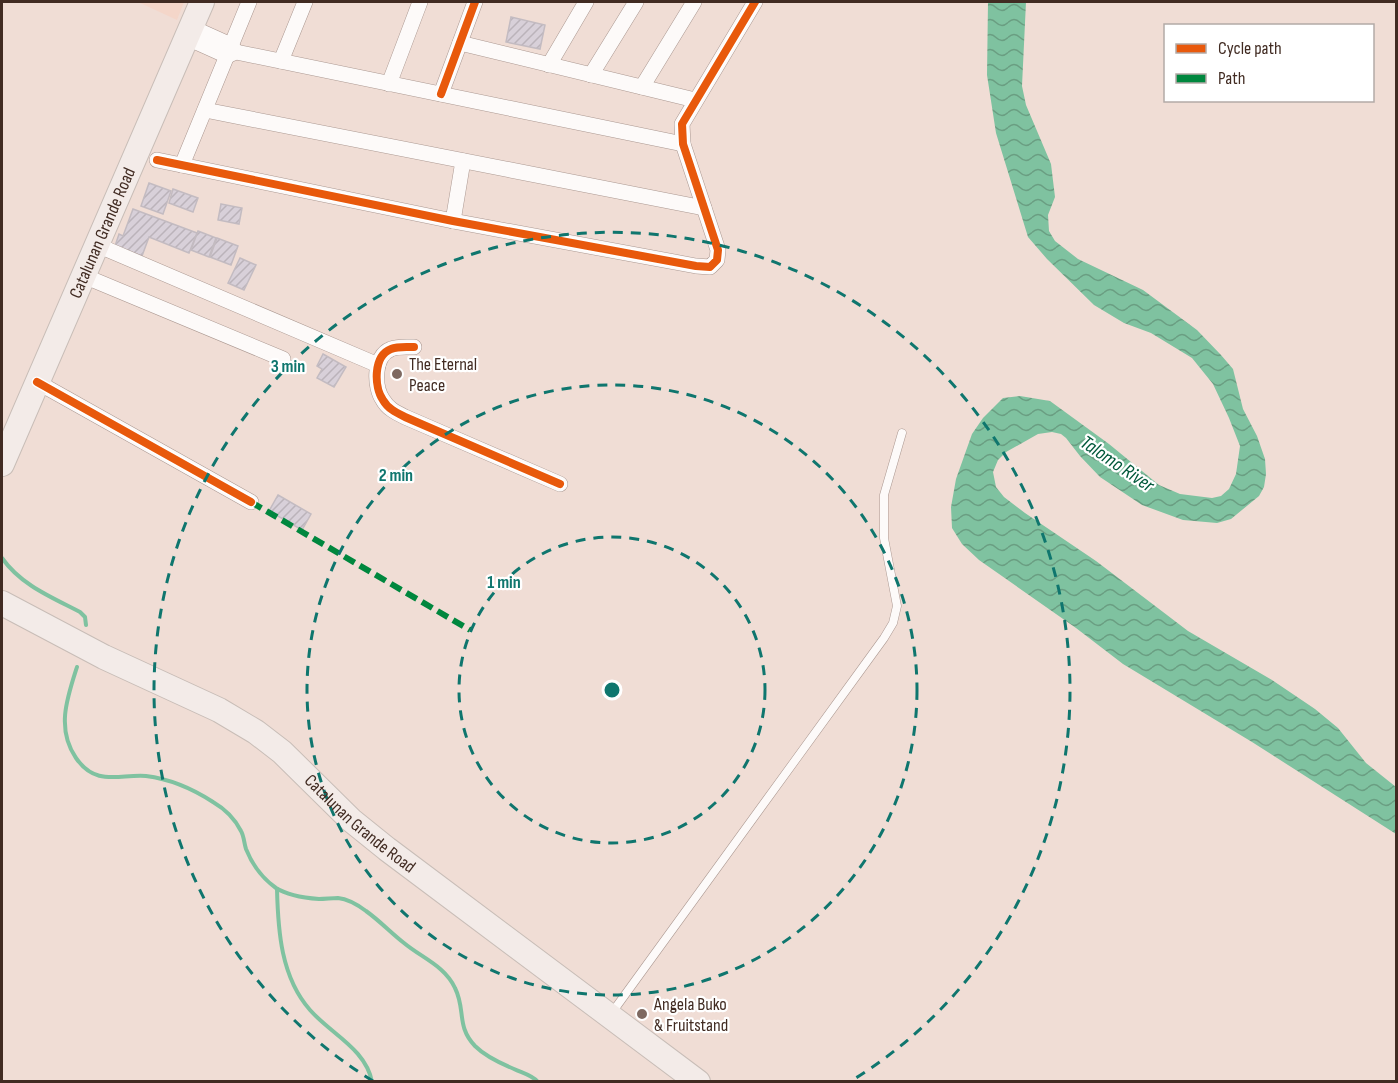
<svg xmlns="http://www.w3.org/2000/svg" width="1398" height="1083" font-family="'Sofia Sans Condensed',sans-serif">
	<style>
		.built { fill: #f4d6c9 }
		.water { fill: url(#water-waves) }
		.lines { fill: none; stroke-linecap: round; stroke-linejoin: round }
		.stream { stroke: #7fc2a0; stroke-width: 4 }
		.building { fill: url(#building-hatch); stroke: #c3bbc1; stroke-width: 1.5 }
		.service-casing { stroke: #ab9891; stroke-width: 9 }
		.minor-casing { stroke: #ab9891; stroke-width: 16 }
		.primary-casing { stroke: #c8bdb7; stroke-width: 26 }
		.service { stroke: #fdfaf9; stroke-width: 8 }
		.minor { stroke: #fdfaf9; stroke-width: 15 }
		.primary { stroke: #f3ebe8; stroke-width: 24 }
		.quiet { stroke: #00873e; stroke-width: 6; stroke-dasharray: 12 6; stroke-linecap: butt }
		.cycleway-casing { stroke: #fff; stroke-width: 11 }
		.cycleway { stroke: #e8590c; stroke-width: 8 }
		.ring { fill: none; stroke: #0f766e; stroke-width: 3; stroke-dasharray: 10 8 }
		.poi-dot { fill: #7e6961; stroke: #fff; stroke-width: 2 }
		.labels { text-anchor: middle; dominant-baseline: central; stroke-width: 4.5; stroke-linejoin: round; paint-order: stroke }
		.street-label { font-size: 18px; fill: #412b22; stroke: #fff }
		.poi-label { font-size: 18px; fill: #412b22; stroke: #fff; text-anchor: start }
		.water-label { font-size: 20px; font-style: italic; fill: #00583a; stroke: #fff }
		.centre { fill: #0f766e; stroke: #fff; stroke-width: 3 }
		.ring-label { font-size: 18px; text-anchor: middle; font-weight: bold; fill: #0f766e; stroke: #fff; stroke-width: 4.5; stroke-linejoin: round; paint-order: stroke }
	</style>
	<defs>
		<pattern id="water-waves" width="16" height="10" patternUnits="userSpaceOnUse" patternTransform="scale(1.5)"><rect width="16" height="10" fill="#7fc2a0"/><path d="M0 5q4-4 8 0t8 0" fill="none" stroke="#6a9e82"/></pattern>
		<pattern id="building-hatch" width="6" height="6" patternUnits="userSpaceOnUse" patternTransform="scale(1.5)"><rect width="6" height="6" fill="#d8d0d9"/><path d="M-1 1l2-2M0 6l6-6M5 7l2-2" fill="none" stroke="#bbb3ba"/></pattern>
	</defs>
	<rect width="100%" height="100%" fill="#f0ddd5"/>
	<polygon class="built" points="138,2 184,2 177,20"/>
	<polygon class="water" points="988,2 1026,2 1022,86 1026,105 1051,164 1055,197 1048,215 1049,231 1055,241 1078,259 1143,290 1197,330 1221,355 1233,369 1243,409 1257,436 1265,459 1266,474 1264,487 1259,496 1231,519 1217,523 1183,520 1142,505 1100,477 1080,456 1066,438 1061,434 1052,432 1038,434 1006,452 998,460 993,472 996,487 1004,497 1025,513 1096,561 1188,631 1272,680 1315,709 1338,728 1366,763 1396,787 1396,834 1252,742 1123,664 1076,628 979,560 962,544 952,528 951,507 956,479 972,434 983,418 1003,398 1020,396 1050,401 1109,444 1159,485 1180,494 1212,498 1221,496 1229,489 1236,474 1240,446 1229,418 1213,384 1192,358 1151,333 1124,323 1094,305 1047,259 1028,237 996,133 987,75"/>
	<g class="lines">
		<g class="stream">
			<path d="M2,558c19,27 49,39 78,54l5,5 1,8"/>
			<path d="M77,667c-10,31 -21,62 -1,91 20,29 43,16 70,18 24,3 47,13 67,26 12,7 22,17 28,29 3,5 3,12 5,18 6,15 16,29 30,39 11,7 30,10 43,11 6,0 13,-1 19,-1 10,1 20,7 28,13 14,10 25,22 38,32 18,15 41,23 51,45 11,22 1,38 20,58 10,10 27,18 39,23 8,4 18,6 24,13"/>
			<path d="M277,889c1,42 4,88 33,121 21,24 56,39 62,72"/>
		</g>
	</g>
	<g class="building">
		<polygon points="511,17 545,25 540,49 506,42"/>
		<polygon points="149,183 171,191 163,214 141,206"/>
		<polygon points="173,189 198,198 193,212 169,203"/>
		<polygon points="221,204 242,208 239,224 218,220"/>
		<polygon points="133,209 197,233 189,253 149,237 142,256 115,246 119,234 123,236"/>
		<polygon points="198,231 216,238 209,257 191,250"/>
		<polygon points="217,238 238,246 231,265 210,257"/>
		<polygon points="240,258 256,265 244,290 228,283"/>
		<polygon points="323,354 346,367 334,387 317,378 322,369 317,366"/>
		<polygon points="278,495 311,514 302,530 269,511"/>
	</g>
	<g class="lines">
		<g class="service-casing">
			<polyline id="service" points="611,1014 884,638 893,623 897,606 884,538 884,495 902,433"/>
		</g>
		<g class="minor-casing">
			<g id="minor">
				<polyline points="191,27 231,45 236,52"/>
				<polyline points="187,38 227,56 236,52 683,144"/>
				<polyline points="460,43 695,100"/>
				<polyline points="281,61 305,2"/>
				<polyline points="549,65 586,2"/>
				<polyline points="591,75 636,2"/>
				<polyline points="389,84 420,2"/>
				<polyline points="642,87 694,2"/>
				<polyline points="441,94 475,2"/>
				<polyline points="205,110 704,208"/>
				<polyline points="157,160 453,221 696,266 710,267 717,260 718,250 683,144 682,124 755,2"/>
				<polyline points="182,165 249,2"/>
				<polyline points="453,221 463,161"/>
				<polyline points="97,245 378,365"/>
				<polyline points="84,276 283,359"/>
				<path d="M414,347c-7,0 -16,-1 -23,2 -18,7 -17,38 -8,51 5,9 14,13 22,17l155,67"/>
				<polyline points="37,382 251,502"/>
			</g>
		</g>
		<g class="primary-casing">
			<g id="primary">
				<path id="s1" d="M2,464l200,-462"/>
				<path id="s2" d="M2,603l102,54 115,53 37,22 26,20 69,68 36,29 311,233"/>
			</g>
		</g>
		<use href="#service" class="service"/>
		<use href="#minor" class="minor"/>
		<use href="#primary" class="primary"/>
		<polyline class="quiet" points="251,502 470,630"/>
		<g class="cycleway-casing">
			<g id="cycleway">
				<polyline points="441,94 475,2"/>
				<polyline points="157,160 453,221 696,266 710,267 717,260 718,250 683,144 682,124 755,2"/>
				<path d="M414,347c-7,0 -16,-1 -23,2 -18,7 -17,38 -8,51 5,9 14,13 22,17l155,67"/>
				<polyline points="37,382 251,502"/>
			</g>
		</g>
		<use href="#cycleway" class="cycleway"/>
	</g>
	<g class="ring">
		<circle cx="612" cy="690" r="153"/>
		<circle cx="612" cy="690" r="305"/>
		<path d="M373 1081A458 458 0 1 1 851 1081"/>
	</g>
	<g class="poi-dot">
		<circle cx="397" cy="374" r="6"/>
		<circle cx="642" cy="1014" r="6"/>
	</g>
	<g class="labels">
		<g class="street-label">
			<text stroke="none"><textPath href="#s1" startOffset="252">Catalunan Grande Road</textPath></text>
			<text stroke="none"><textPath href="#s2" startOffset="424">Catalunan Grande Road</textPath></text>
		</g>
		<g class="poi-label">
			<text x="409" y="364">The Eternal<tspan x="409" dy="21">Peace</tspan></text>
			<text x="654" y="1004">Angela Buko<tspan x="654" dy="21">&amp; Fruitstand</tspan></text>
		</g>
		<g class="water-label">
			<text transform="translate(1117 464) rotate(34)">Talomo River</text>
		</g>
	</g>
	<circle cx="612" cy="690" r="9" class="centre"/>
	<g class="ring-label">
		<text x="288" y="372">3 min</text>
		<text x="396" y="481">2 min</text>
		<text x="504" y="588">1 min</text>
	</g>
	<rect width="1398" height="1083" fill="none" stroke="#412b22" stroke-width="6"/>
	<rect x="1164" y="24" width="210" height="78" fill="#ffffff" stroke="#b3aaa7" stroke-width="1.5"/>
	<rect x="1176" y="44" width="30" height="9" fill="#e8590c" stroke="#b3aaa7" stroke-width="1.5"/>
	<text x="1218" y="54" font-size="18" fill="#412b22">Cycle path</text>
	<rect x="1176" y="74" width="30" height="9" fill="#00873e" stroke="#b3aaa7" stroke-width="1.5"/>
	<text x="1218" y="84" font-size="18" fill="#412b22">Path</text>
</svg>
